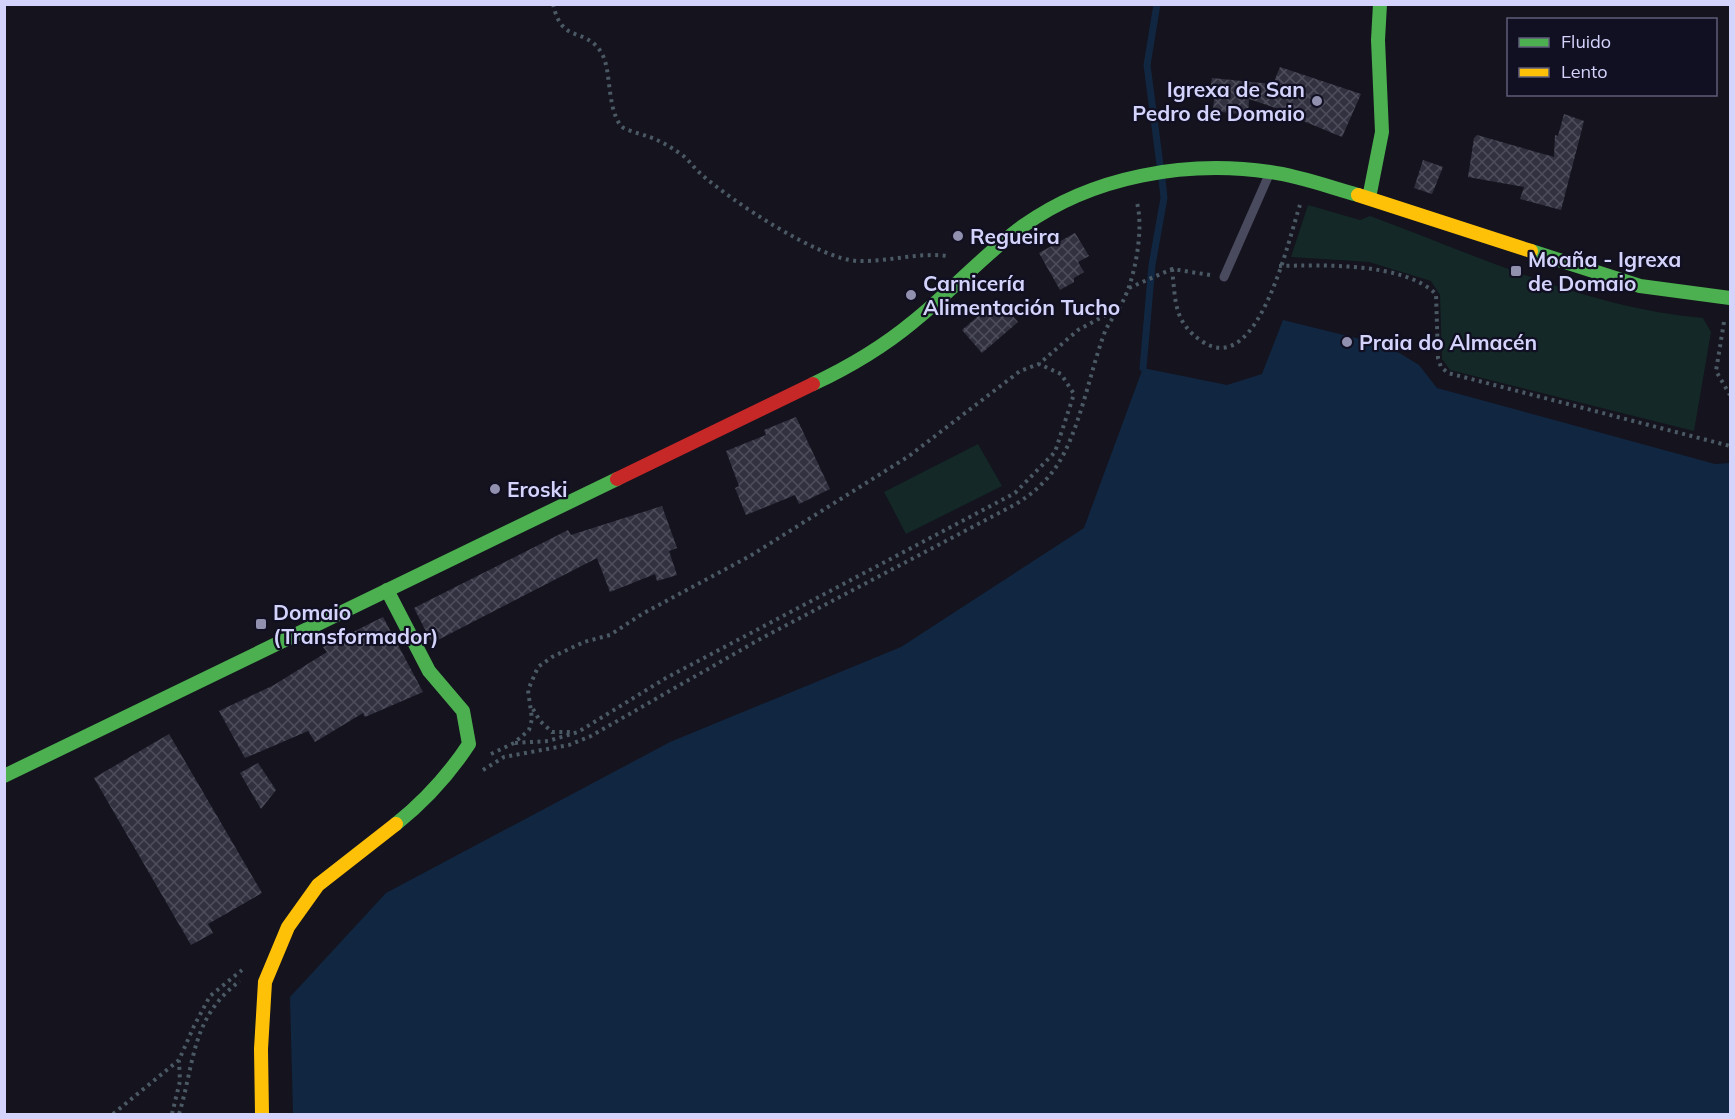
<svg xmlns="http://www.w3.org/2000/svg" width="1735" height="1119" font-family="Mulish,sans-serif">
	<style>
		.green { fill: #132827 }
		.water { fill: #112741 }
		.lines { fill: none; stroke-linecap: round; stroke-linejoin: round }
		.stream { stroke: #112741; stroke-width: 7 }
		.building { fill: url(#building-cross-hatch) }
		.path { stroke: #4a5964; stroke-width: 4; stroke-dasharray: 3 4.5; stroke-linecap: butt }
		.lane { stroke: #494a5e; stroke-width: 9 }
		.fast { stroke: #4caf50; stroke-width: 14 }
		.slow { stroke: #ffc107; stroke-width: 14 }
		.jam { stroke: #c62828; stroke-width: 14 }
		.poi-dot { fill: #9190ae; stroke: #110f22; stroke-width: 2 }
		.labels { text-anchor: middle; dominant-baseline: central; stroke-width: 4.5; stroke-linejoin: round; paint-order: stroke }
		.poi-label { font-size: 21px; font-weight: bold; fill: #d4d3fc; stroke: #110f22; text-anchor: start }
	</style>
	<defs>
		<pattern id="building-cross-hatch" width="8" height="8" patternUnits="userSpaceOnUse" patternTransform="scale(1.5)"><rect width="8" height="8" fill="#323140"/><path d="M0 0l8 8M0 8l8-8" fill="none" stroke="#4f4e5c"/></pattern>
	</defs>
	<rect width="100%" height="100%" fill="#14131e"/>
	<g class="green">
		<path d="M1308,205l52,15 10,-4c109,40 217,92 333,102l8,14 -17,99 -244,-61 -8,-11 -2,-64 -9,-14 -62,-19 -78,-5z"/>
		<polygon points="978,444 1002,486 906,534 884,492"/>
	</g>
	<polygon class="water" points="1283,320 1388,346 1419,365 1437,388 1715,464 1730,463 1730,1114 293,1114 290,997 386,893 670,742 901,647 1084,528 1143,368 1227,385 1262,374"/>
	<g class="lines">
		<g class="stream">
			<polyline points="1157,4 1147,65 1160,165"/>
			<polyline points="1143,368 1152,265 1164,198 1162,179"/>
		</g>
	</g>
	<g class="building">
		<polygon points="1280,67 1361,94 1342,137 1296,118 1296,115 1249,99 1248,115 1213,111 1215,87 1211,85 1212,78 1273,84"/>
		<polygon points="1564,114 1584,121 1561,210 1520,199 1524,187 1468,177 1474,138 1477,135 1554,157 1555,135 1558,136"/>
		<polygon points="1423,160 1443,167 1432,194 1414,188"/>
		<polygon points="1075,233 1089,256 1078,262 1084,272 1074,278 1074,282 1060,290 1039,253"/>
		<polygon points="998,299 1018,322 982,353 962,330"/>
		<polygon points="796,417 830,489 799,504 795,495 746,515 735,488 739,486 726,451 766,435 764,430"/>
		<polygon points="662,506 677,548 669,551 677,575 657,581 655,574 610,592 597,558 432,643 414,608 568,530 571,535"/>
		<polygon points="383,617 423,692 365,717 363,713 315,742 308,731 245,758 219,711 274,685 327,652 323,647"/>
		<polygon points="169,734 262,893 208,924 213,933 191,945 94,778"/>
		<polygon points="258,763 276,790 261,809 240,773"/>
	</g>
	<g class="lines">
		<g class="path">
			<path d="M553,4c9,41 31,22 48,48 11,17 5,54 20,74 4,4 11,5 16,7 18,5 30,11 45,22 7,5 12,13 19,19 29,26 119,86 157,87 31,1 59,-9 90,-5"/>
			<path d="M1279,266c43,-1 124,-4 157,28l2,64 3,9 7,6 282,73"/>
			<path d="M1172,269c4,33 1,53 31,73 56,36 86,-105 97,-137"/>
			<polyline points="1129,288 1172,269 1210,275"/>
			<polyline points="1724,322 1716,371 1730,395"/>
			<polyline points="533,709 540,721 552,732 572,732"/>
			<polyline points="515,743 548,741 578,732 666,678 1015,493 1055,452 1074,394 1061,374 1039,364"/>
			<polyline points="491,754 514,743 529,730 532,719 528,690 538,667 552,657 584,642 610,635 642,614 750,556 909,456 1020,371 1039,364 1078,330 1115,310"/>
			<path d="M483,770l21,-13 65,-12 22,-9 171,-98 254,-134c16,-10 29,-21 40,-37 23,-34 33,-91 47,-130 5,-15 13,-22 20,-36 12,-23 21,-72 14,-98"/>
			<polyline points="113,1114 179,1060 194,1026 210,996 242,970"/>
			<polyline points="172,1114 180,1081 179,1061"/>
			<path d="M179,1114c16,-52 12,-97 61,-133"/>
		</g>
		<polyline class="lane" points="1224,277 1268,177"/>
		<g class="fast">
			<polyline points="1369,198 1382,132 1378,40 1380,4"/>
			<polyline points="1531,251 1640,286 1730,298"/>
			<path d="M813,384c34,-16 71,-38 100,-62 38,-30 71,-68 110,-96 70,-50 163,-66 247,-54 30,4 59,15 88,23"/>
			<path d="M387,590l42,81 34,40 6,33c-21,32 -43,56 -73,80"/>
			<polyline points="4,776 617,479"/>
		</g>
		<g class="slow">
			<polyline points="1358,195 1531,251"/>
			<polyline points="262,1114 261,1049 265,982 288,927 318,885 396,824"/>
		</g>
		<polyline class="jam" points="617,479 813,384"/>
	</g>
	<g class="poi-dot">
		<circle cx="1317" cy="101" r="6"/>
		<circle cx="958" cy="236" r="6"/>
		<rect x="1510" y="265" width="12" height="12" rx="3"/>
		<circle cx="911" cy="295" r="6"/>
		<circle cx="1347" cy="342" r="6"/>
		<circle cx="495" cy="489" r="6"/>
		<rect x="255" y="618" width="12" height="12" rx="3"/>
	</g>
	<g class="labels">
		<g class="poi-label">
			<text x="1305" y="89" text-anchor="end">Igrexa de San<tspan x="1305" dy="24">Pedro de Domaio</tspan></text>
			<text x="970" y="236">Regueira</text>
			<text x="1528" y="259">Moaña - Igrexa<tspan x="1528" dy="24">de Domaio</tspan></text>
			<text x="923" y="283">Carnicería<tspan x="923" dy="24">Alimentación Tucho</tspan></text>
			<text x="1359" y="342">Praia do Almacén</text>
			<text x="507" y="489">Eroski</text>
			<text x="273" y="612">Domaio<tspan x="273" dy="24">(Transformador)</tspan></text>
		</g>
	</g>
	<rect width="1735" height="1119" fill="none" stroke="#d4d3fc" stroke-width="12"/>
	<rect x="1507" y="18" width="210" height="78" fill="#110f22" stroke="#5f5d79" stroke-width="1.5"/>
	<rect x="1519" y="38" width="30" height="9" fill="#4caf50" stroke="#5f5d79" stroke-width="1.5"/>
	<text x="1561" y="48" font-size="18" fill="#d4d3fc">Fluido</text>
	<rect x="1519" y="68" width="30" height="9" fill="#ffc107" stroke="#5f5d79" stroke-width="1.5"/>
	<text x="1561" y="78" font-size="18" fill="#d4d3fc">Lento</text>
</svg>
